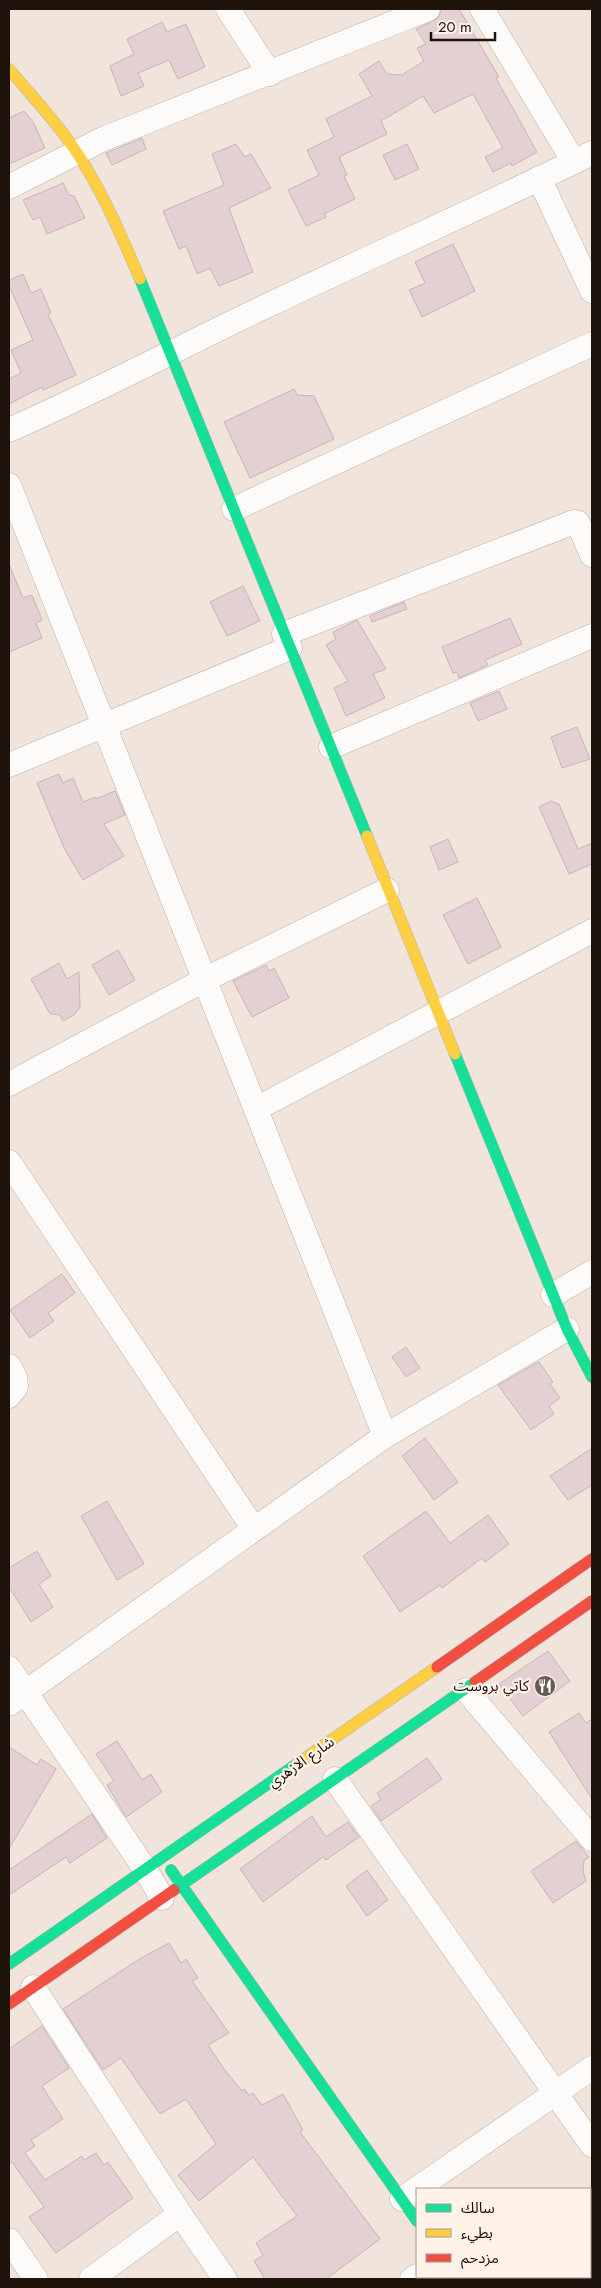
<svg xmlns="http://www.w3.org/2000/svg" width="601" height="2288" font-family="Jost,'Noto Sans Arabic',sans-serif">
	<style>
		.building { fill: #e4cfd3; stroke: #c4b7b7 }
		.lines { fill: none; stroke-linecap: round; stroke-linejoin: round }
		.street-casing { stroke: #bdb1aa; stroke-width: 25 }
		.fast-casing { stroke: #bdb1aa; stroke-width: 12 }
		.slow-casing { stroke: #bdb1aa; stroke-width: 12 }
		.jam-casing { stroke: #bdb1aa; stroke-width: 12 }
		.street { stroke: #fdfbfa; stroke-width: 24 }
		.fast { stroke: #16e098; stroke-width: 11 }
		.slow { stroke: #ffcf43; stroke-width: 11 }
		.jam { stroke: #f24e42; stroke-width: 11 }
		.labels { text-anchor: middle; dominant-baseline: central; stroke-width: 4.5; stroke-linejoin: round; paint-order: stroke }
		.poi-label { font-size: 15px; fill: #1d130b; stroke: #fff2e9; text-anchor: end }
		.street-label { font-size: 15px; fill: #1d130b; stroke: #fff2e9 }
	</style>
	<rect width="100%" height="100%" fill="#f1e4db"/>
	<g class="building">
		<polygon points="441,9 459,9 499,77 496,78 537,152 512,166 511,163 493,172 485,157 503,148 473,94 434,113 423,96 381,121 387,134 339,157 347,175 344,176 355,199 324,214 326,217 306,226 288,190 319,175 307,150 334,137 326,119 372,96 359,74 379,61 387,74 402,75 424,61 417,48 426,44 416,29 438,18"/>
		<polygon points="162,22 167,32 186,24 205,67 178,79 169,60 138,73 144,86 121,96 110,66 134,54 127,39"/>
		<polygon points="24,111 33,122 45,148 9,164 9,118"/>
		<polygon points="142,138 146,149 112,165 106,153"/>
		<polygon points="236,144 245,157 251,154 271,188 229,208 253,272 219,286 210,268 197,274 186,246 179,249 163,211 224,185 212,154"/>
		<polygon points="407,144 419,169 395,180 383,155"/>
		<polygon points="63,183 69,195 74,196 85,218 47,234 40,217 33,220 23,200"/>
		<polygon points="453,244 475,291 422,317 409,290 425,283 415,262"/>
		<polygon points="23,274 31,293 41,289 51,313 48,314 76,375 43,390 42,387 9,404 9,379 21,373 11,350 33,340 9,286 9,280"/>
		<polygon points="294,389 297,395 314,396 334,439 250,478 224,422"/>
		<polygon points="9,564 23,598 32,595 42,620 36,623 42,638 9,652"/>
		<polygon points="243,586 260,621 227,636 210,602"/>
		<polygon points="404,602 407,609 372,622 370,616"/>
		<polygon points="510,618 522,644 485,660 488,665 459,678 457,672 453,673 442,647"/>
		<polygon points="357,620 386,669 373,674 385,698 346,716 334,688 348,681 326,645 336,639 333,632"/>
		<polygon points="499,691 507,709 478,721 470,703"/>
		<polygon points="577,727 590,759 562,768 551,737"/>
		<polygon points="59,774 63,783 73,778 83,802 95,797 96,799 115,791 125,815 104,824 124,856 83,880 64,848 37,783"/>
		<polygon points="551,801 559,804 578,849 592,843 592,864 569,874 539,807"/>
		<polygon points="448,839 458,862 439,870 430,847"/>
		<polygon points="477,898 501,947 468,964 443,915"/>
		<polygon points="118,950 135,980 109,995 92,965"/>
		<polygon points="59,963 67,979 79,972 80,1007 74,1015 63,1021 60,1015 50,1014 31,979"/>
		<polygon points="266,965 269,971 274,968 289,998 252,1017 233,981"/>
		<polygon points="62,1274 75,1293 48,1313 54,1321 30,1338 10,1310"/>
		<polygon points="406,1347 420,1368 406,1377 392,1357"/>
		<polygon points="539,1362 553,1382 550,1384 560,1398 549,1406 554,1414 531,1430 498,1385"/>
		<polygon points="425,1438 458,1482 434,1500 402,1456"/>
		<polygon points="592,1448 592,1485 568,1500 550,1476"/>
		<polygon points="107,1501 144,1564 117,1580 81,1516"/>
		<polygon points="426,1511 450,1543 488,1515 509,1544 485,1562 482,1558 442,1588 440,1585 400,1612 363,1556"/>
		<polygon points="37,1551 51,1576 39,1584 53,1607 31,1622 9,1587 9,1568"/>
		<polygon points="548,1651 570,1681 523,1716 499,1684"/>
		<polygon points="579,1713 586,1723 592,1719 592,1799 549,1732"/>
		<polygon points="117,1741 142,1780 151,1774 162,1792 126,1817 107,1785 114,1781 96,1754"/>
		<polygon points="9,1747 37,1765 41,1759 56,1769 9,1849"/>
		<polygon points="427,1758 442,1779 381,1821 371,1806 381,1799 377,1793"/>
		<polygon points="92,1814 107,1838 70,1863 66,1857 9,1895 9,1870"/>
		<polygon points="312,1816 326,1837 348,1822 359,1837 326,1860 323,1857 263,1902 240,1869"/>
		<polygon points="576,1841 589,1857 584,1860 583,1871 586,1881 553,1903 531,1871"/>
		<polygon points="367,1870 388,1900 367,1916 346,1886"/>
		<polygon points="169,1943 181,1963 186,1959 198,1978 192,1981 229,2033 208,2045 224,2069 242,2091 244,2089 249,2095 253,2093 262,2105 283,2094 303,2130 300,2132 380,2239 326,2279 265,2279 254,2261 263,2255 256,2243 297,2216 253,2157 199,2201 178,2175 216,2144 186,2099 160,2114 121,2058 103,2070 63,2009 141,1958"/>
		<polygon points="42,2026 69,2068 42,2086 63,2119 31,2140 35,2146 25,2153 45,2180 82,2156 84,2160 96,2153 104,2165 108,2162 133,2198 56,2253 29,2217 44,2207 12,2162 9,2164 9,2049"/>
	</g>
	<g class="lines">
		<g class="street-casing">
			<g id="street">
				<polyline points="228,9 270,74"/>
				<polyline points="482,9 574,162"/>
				<polyline points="539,178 592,291"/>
				<polyline points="9,187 103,139 428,9"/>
				<path d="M9,430c85,-37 167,-81 251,-121 111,-53 223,-102 332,-156"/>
				<polyline points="9,485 385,1436"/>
				<polyline points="234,509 592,344"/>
				<polyline points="284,634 574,522 578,523 592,555"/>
				<polyline points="331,747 592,636"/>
				<polyline points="9,765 290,648"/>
				<polyline points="9,1084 206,979 387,890"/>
				<polyline points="256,1109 592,931"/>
				<polyline points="9,1162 254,1529"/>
				<polyline points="553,1295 592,1272"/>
				<polyline points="9,1366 15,1377 16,1387 9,1396"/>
				<polyline points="9,1668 145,1869 162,1898"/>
				<polyline points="466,1690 592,1839"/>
				<polyline points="9,1704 385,1436 567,1329"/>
				<polyline points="335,1779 592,2145"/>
				<polyline points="33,1987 180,2214 225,2279"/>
				<polyline points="402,2199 592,2068"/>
				<polyline points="9,2240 36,2279"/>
				<polyline points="91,2279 180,2214"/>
				<polyline points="412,2279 417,2276"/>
			</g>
		</g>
		<g class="fast-casing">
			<g id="fast">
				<polyline points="140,279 367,836"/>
				<polyline points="455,1054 567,1329 592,1377"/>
				<polyline points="171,1870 417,2221"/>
				<polyline points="174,1890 475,1682"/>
				<polyline points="9,1964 298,1763"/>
				<polyline points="456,2277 457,2279"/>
			</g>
		</g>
		<g class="slow-casing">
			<g id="slow">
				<path d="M9,69c27,32 57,63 78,100 21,35 37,73 53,110"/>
				<polyline points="367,836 455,1054"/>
				<polyline points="298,1763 437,1667"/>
			</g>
		</g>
		<g class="jam-casing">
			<g id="jam">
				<polyline points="437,1667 592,1559"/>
				<polyline points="475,1682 592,1601"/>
				<polyline points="9,2004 174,1890"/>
			</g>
		</g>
		<use href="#street" class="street"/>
		<use href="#fast" class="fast"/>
		<use href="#slow" class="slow"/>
		<use href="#jam" class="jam"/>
	</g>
	<defs>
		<g id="restaurant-disc" transform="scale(1.125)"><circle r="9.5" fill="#675c54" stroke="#fff2e9"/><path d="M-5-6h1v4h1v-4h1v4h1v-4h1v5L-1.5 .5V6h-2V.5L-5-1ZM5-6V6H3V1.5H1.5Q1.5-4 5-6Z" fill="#fff"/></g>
	</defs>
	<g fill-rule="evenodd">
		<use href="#restaurant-disc" x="545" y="1686"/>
	</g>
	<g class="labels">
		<g class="poi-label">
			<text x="529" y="1686">كاتي بروست</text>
		</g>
		<g class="street-label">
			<text transform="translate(301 1762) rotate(-35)">شارع الازهري</text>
		</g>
	</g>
	<rect width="601" height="2288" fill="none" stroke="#1d130b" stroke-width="20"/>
	<rect x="416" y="2188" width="175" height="90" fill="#fff2e9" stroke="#a59990"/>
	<rect x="426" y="2204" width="25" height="8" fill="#16e098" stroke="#a59990"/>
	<text x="461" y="2213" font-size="15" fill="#1d130b">سالك</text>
	<rect x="426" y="2229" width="25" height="8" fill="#ffcf43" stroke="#a59990"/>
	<text x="461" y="2238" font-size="15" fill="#1d130b">بطيء</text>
	<rect x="426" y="2254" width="25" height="8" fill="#f24e42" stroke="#a59990"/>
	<text x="461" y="2263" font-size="15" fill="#1d130b">مزدحم</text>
	<path d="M431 32v8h64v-8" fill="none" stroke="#1d130b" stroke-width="2.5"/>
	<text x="438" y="32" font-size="15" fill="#1d130b" stroke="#fff2e9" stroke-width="4" paint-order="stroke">20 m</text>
</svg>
